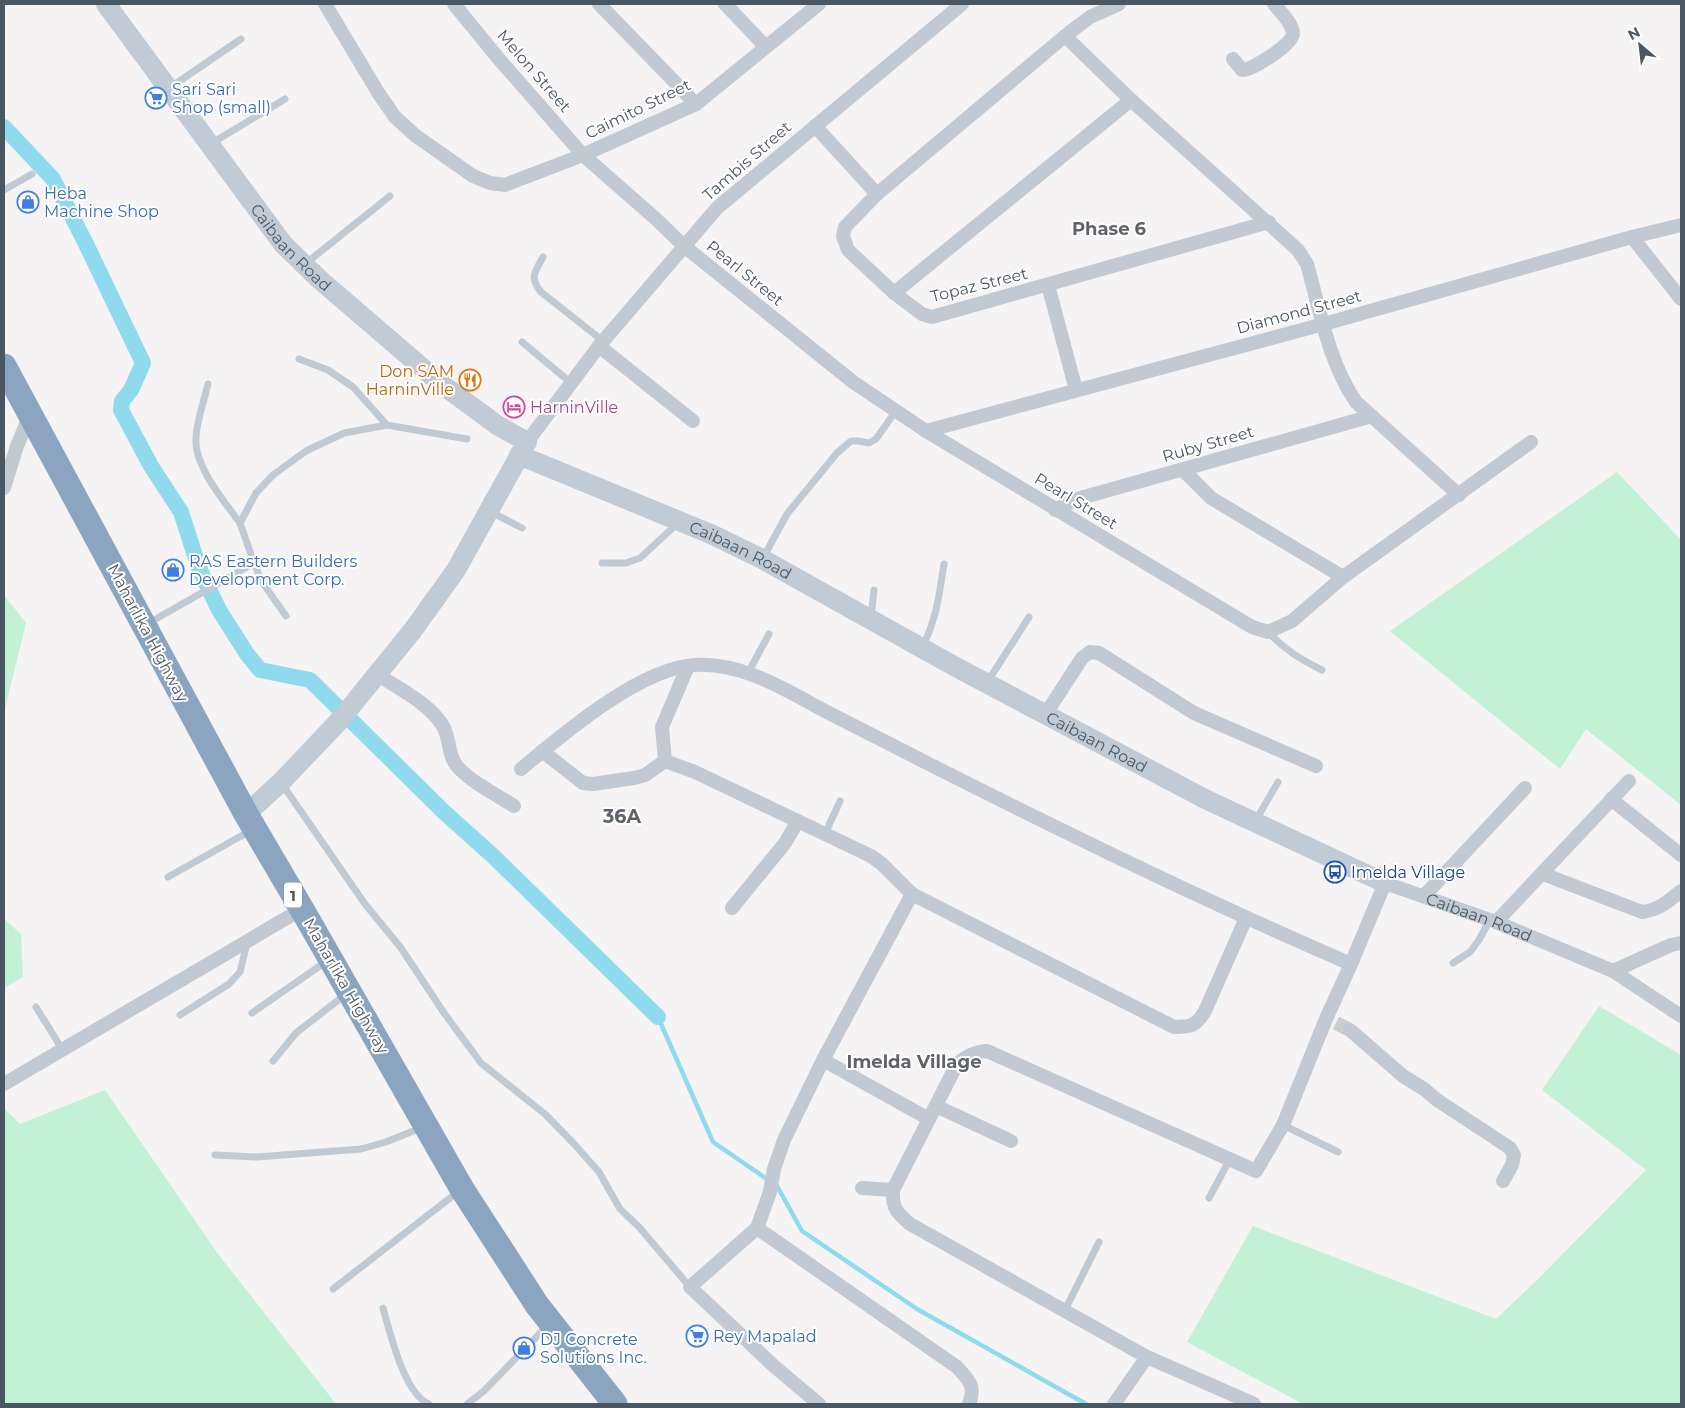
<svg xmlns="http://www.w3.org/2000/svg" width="1685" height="1408" font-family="Montserrat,sans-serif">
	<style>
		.green { fill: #c3f1d5 }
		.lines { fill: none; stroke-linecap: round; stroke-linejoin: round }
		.stream { stroke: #90daee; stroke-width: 4.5 }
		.canal { stroke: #90daee; stroke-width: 16 }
		.street-tunnel { stroke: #caccce; stroke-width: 14; stroke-dasharray: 14 7; stroke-linecap: butt }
		.lane { stroke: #c1cad2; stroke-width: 7 }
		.street { stroke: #c1cad2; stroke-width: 14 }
		.secondary { stroke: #c1cbd6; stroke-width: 20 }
		.highway { stroke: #8ba5c1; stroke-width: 25 }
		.labels { text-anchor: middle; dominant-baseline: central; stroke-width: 4; stroke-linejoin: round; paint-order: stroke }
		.shield { fill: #fff; stroke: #808990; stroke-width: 1 }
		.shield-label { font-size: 15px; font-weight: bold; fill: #4a5661 }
		.street-label { font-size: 16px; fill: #4a5661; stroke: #fff }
		.shop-label { font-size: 16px; fill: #366cbe; stroke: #fff; text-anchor: start }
		.food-label { font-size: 16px; fill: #c56008; stroke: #fff; text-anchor: end }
		.hotel-label { font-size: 16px; fill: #b23c85; stroke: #fff; text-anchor: start }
		.transit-label { font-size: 16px; fill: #164399; stroke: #fff; text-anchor: start }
		.neighbourhood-label { font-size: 18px; font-weight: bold; fill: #5f6368; stroke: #fff }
		.quarter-label { font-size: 19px; font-weight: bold; fill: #5f6368; stroke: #fff }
	</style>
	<rect width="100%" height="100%" fill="#f5f3f3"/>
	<g class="green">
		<polygon points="1617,472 1681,540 1681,805 1586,729 1560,769 1390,631"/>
		<polygon points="4,595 26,623 4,713 4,732"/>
		<polygon points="4,919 21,934 23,977 4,988"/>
		<polygon points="1599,1006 1681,1055 1681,1404 1303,1404 1187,1342 1253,1226 1496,1319 1535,1282 1646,1170 1542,1090"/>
		<polygon points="105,1090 218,1254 336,1404 4,1404 4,1108 20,1124"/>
	</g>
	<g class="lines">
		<polyline class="stream" points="658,1017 713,1142 777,1186 802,1231 917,1309 1086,1404"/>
		<polyline class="canal" points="4,127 53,179 86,244 143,363 131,390 122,401 121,410 151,466 181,512 199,568 219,610 247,654 260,670 310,680 444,812 493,856 658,1017"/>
		<polyline class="street-tunnel" points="1336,1023 1350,1030"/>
		<g class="lane">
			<polyline points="171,87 241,39"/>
			<polyline points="212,143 285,99"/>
			<polyline points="4,190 32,174"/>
			<path d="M543,257c-8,15 -14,20 -2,35l62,49"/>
			<polyline points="305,264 390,196"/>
			<polyline points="522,342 570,382"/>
			<polyline points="299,359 328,370 353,387 387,425"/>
			<path d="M208,384c-4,17 -11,36 -12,53 -3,28 28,64 44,86"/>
			<polyline points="491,512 522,528"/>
			<polyline points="763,558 787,514 837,453 851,441 858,441 869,443 876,439 895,412"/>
			<polyline points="602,563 626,563 640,558 677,524"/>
			<polyline points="286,616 262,582 254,563 240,523 256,493 273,475 306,451 344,433 387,425 467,439"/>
			<polyline points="871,617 874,590"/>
			<polyline points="147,624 254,563"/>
			<path d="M1268,632c17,18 32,27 54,38"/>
			<path d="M923,646c14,-29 16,-51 21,-82"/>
			<polyline points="748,673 769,634"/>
			<polyline points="988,681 1029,617"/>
			<polyline points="282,784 365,904 401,948 444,1013 481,1063 546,1115 575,1145 599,1172 620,1209 639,1227 690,1287"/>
			<polyline points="1256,820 1278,782"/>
			<polyline points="825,834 840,801"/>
			<polyline points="168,877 250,831"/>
			<polyline points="1453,963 1470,952 1479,940 1490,920"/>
			<polyline points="36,1007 62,1049"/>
			<polyline points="252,1013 327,961"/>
			<polyline points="180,1015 229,984 240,972 247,943"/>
			<polyline points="273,1061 296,1033 346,994"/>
			<polyline points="1283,1125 1338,1152"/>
			<polyline points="215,1155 257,1157 361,1149 386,1142 423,1127"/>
			<polyline points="1209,1198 1230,1159"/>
			<polyline points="333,1289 459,1191"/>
			<path d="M383,1308c7,24 21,86 46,96"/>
			<polyline points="1065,1310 1099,1242"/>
			<polyline points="467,1404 484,1391 547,1326"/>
		</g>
		<g class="street">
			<polyline points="325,4 379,94 395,117 416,136 473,176 490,183 505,185 583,155 696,104 819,4"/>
			<polyline points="454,4 498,58 583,155 656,219 684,246 853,382 926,431 1252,627 1268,632 1292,621 1343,577 1531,442"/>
			<polyline points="599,4 696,104"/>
			<polyline points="725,4 766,47"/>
			<polyline points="1119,4 1090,17 1065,36 877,194 845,227 843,236 848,250 894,293 922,314 932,317 1269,222"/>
			<path d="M1065,36l66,64 167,150 9,14c13,46 21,97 49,138l103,93"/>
			<path d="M1233,59l9,11c9,1 53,-27 51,-37 -1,-11 -13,-21 -19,-29"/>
			<polyline points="815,126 877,194"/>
			<polyline points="1632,237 1681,299"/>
			<polyline points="1048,285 1076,390"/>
			<polyline points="894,293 1131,100"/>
			<polyline points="599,346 693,421"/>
			<polyline points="926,431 1324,324 1632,237 1681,225"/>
			<polyline points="527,442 599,346 717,208 962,4"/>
			<polyline points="1183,470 1211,498 1343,577"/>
			<polyline points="4,488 17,446 30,415"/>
			<polyline points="1055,510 1077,499 1372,416"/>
			<path d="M377,674c22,15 52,29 66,52 7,12 5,30 14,40 12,15 40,29 57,40"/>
			<polyline points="1045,715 1082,658 1090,652 1099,653 1194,713 1316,766"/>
			<path d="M542,751l41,32 10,1 41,-6 11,-3 20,-14 30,11 176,84 11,8 30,30 262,133c17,0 22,-1 31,-16l41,-93"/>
			<polyline points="665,761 662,727 688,666"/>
			<path d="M521,769c42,-35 119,-101 174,-104 47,-3 91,25 130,46 34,17 67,34 100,51 140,71 282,140 426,202"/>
			<polyline points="1611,799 1681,855"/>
			<path d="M1543,874l99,38c17,-2 27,-11 39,-21"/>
			<polyline points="1424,896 1525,788"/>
			<polyline points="732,908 785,843 798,821"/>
			<polyline points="1496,922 1629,781"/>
			<polyline points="1613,971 1671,945 1681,943"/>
			<polyline points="1350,1030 1403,1076 1424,1089 1437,1100 1510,1148 1514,1155 1512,1165 1503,1181"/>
			<polyline points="823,1060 929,1119"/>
			<polyline points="4,1084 302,909"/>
			<polyline points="936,1106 1011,1141"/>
			<polyline points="862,1188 893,1190"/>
			<path d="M757,1228l200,139c12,13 19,19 12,37"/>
			<polyline points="819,1404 775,1367 690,1287 757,1228 770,1192 774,1169 784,1140 823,1060 912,894"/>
			<polyline points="1114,1404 1147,1357"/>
			<path id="s1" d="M1254,1404l-107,-47 -237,-133c-13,-11 -18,-16 -17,-34l64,-126c10,-8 17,-12 30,-13l269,120 27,-46 43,-106 25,-55 34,-81 111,39 117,49 68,45"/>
		</g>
		<g class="secondary">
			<path id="s2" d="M106,4l177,240 36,35 121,104 57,42 30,17 -71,128 -43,60 -73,90 -59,62 -35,32"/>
			<path id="s3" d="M519,455l194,80 49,24 192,107 251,133 180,84"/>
		</g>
		<polyline class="highway" points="4,366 246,814 307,918 462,1189 537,1305 615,1404"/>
	</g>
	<defs>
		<g id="supermarket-ring" transform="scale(1.125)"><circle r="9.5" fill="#fff" stroke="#3f7fe0" stroke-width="1.5"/><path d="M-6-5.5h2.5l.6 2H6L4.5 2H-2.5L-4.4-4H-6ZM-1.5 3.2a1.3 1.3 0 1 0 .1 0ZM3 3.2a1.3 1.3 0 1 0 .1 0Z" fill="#3f7fe0"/></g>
		<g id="shop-ring" transform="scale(1.125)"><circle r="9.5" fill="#fff" stroke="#3f7fe0" stroke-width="1.5"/><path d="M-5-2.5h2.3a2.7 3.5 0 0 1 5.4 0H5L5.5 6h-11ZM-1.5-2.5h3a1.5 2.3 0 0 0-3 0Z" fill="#3f7fe0"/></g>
		<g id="restaurant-ring" transform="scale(1.125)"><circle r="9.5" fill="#fff" stroke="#e8710a" stroke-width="1.5"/><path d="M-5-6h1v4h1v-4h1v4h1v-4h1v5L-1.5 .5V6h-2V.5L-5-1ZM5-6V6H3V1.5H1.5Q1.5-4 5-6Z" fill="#e8710a"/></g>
		<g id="hotel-ring" transform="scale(1.125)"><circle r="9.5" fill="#fff" stroke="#d1479c" stroke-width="1.5"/><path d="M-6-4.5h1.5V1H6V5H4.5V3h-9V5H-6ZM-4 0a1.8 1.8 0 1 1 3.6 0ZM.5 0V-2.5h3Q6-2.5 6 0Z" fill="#d1479c"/></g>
		<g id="bus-ring" transform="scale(1.125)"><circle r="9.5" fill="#fff" stroke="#1a4fb4" stroke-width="1.5"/><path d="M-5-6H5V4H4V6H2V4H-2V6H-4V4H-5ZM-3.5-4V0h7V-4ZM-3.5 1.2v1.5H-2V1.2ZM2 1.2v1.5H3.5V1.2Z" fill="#1a4fb4"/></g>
	</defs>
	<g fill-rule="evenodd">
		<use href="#supermarket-ring" x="156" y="98"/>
		<use href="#shop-ring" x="28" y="202"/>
		<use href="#restaurant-ring" x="470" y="380"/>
		<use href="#hotel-ring" x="514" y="407"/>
		<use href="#shop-ring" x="173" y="570"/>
		<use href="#bus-ring" x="1335" y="872"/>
		<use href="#supermarket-ring" x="697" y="1336"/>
		<use href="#shop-ring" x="524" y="1348"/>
	</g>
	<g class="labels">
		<rect class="shield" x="284" y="882.5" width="18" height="25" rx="4"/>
		<g class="shield-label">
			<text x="293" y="895">1</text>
		</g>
		<g class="street-label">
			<text transform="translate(534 71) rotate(49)">Melon Street</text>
			<text transform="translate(638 109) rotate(-26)">Caimito Street</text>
			<text transform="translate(747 161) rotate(-41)">Tambis Street</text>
			<text stroke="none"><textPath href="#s2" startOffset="306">Caibaan Road</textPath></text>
			<text transform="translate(745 273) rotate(39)">Pearl Street</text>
			<text transform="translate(979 285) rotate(-14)">Topaz Street</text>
			<text transform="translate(1299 312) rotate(-15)">Diamond Street</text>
			<text transform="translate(1208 444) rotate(-16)">Ruby Street</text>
			<text transform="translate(1076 501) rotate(31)">Pearl Street</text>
			<text stroke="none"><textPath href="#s3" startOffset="241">Caibaan Road</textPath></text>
			<text transform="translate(148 633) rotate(62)">Maharlika Highway</text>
			<text stroke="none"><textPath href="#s3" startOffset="646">Caibaan Road</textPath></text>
			<text stroke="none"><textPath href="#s1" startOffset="1314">Caibaan Road</textPath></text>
			<text transform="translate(346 986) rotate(60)">Maharlika Highway</text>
		</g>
		<g class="shop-label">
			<text x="172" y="89">Sari Sari<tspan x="172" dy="18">Shop (small)</tspan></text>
			<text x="44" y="193">Heba<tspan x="44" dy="18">Machine Shop</tspan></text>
			<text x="189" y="561">RAS Eastern Builders<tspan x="189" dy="18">Development Corp.</tspan></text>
			<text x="713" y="1336">Rey Mapalad</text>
			<text x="540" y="1339">DJ Concrete<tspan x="540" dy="18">Solutions Inc.</tspan></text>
		</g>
		<g class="food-label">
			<text x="454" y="371">Don SAM<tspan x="454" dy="18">HarninVille</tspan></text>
		</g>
		<g class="hotel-label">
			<text x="530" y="407">HarninVille</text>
		</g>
		<g class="transit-label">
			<text x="1351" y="872">Imelda Village</text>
		</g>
		<g class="neighbourhood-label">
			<text x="1109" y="229">Phase 6</text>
			<text x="914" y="1062">Imelda Village</text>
		</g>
		<g class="quarter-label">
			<text x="622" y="816">36A</text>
		</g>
	</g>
	<rect width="1685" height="1408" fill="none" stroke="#4a5661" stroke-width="10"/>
	<g transform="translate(1640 45) rotate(332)" stroke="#ffffff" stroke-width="4" paint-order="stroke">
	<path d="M0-4L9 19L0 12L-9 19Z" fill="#4a5661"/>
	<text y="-8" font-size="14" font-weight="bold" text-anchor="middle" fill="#4a5661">N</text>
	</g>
</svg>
